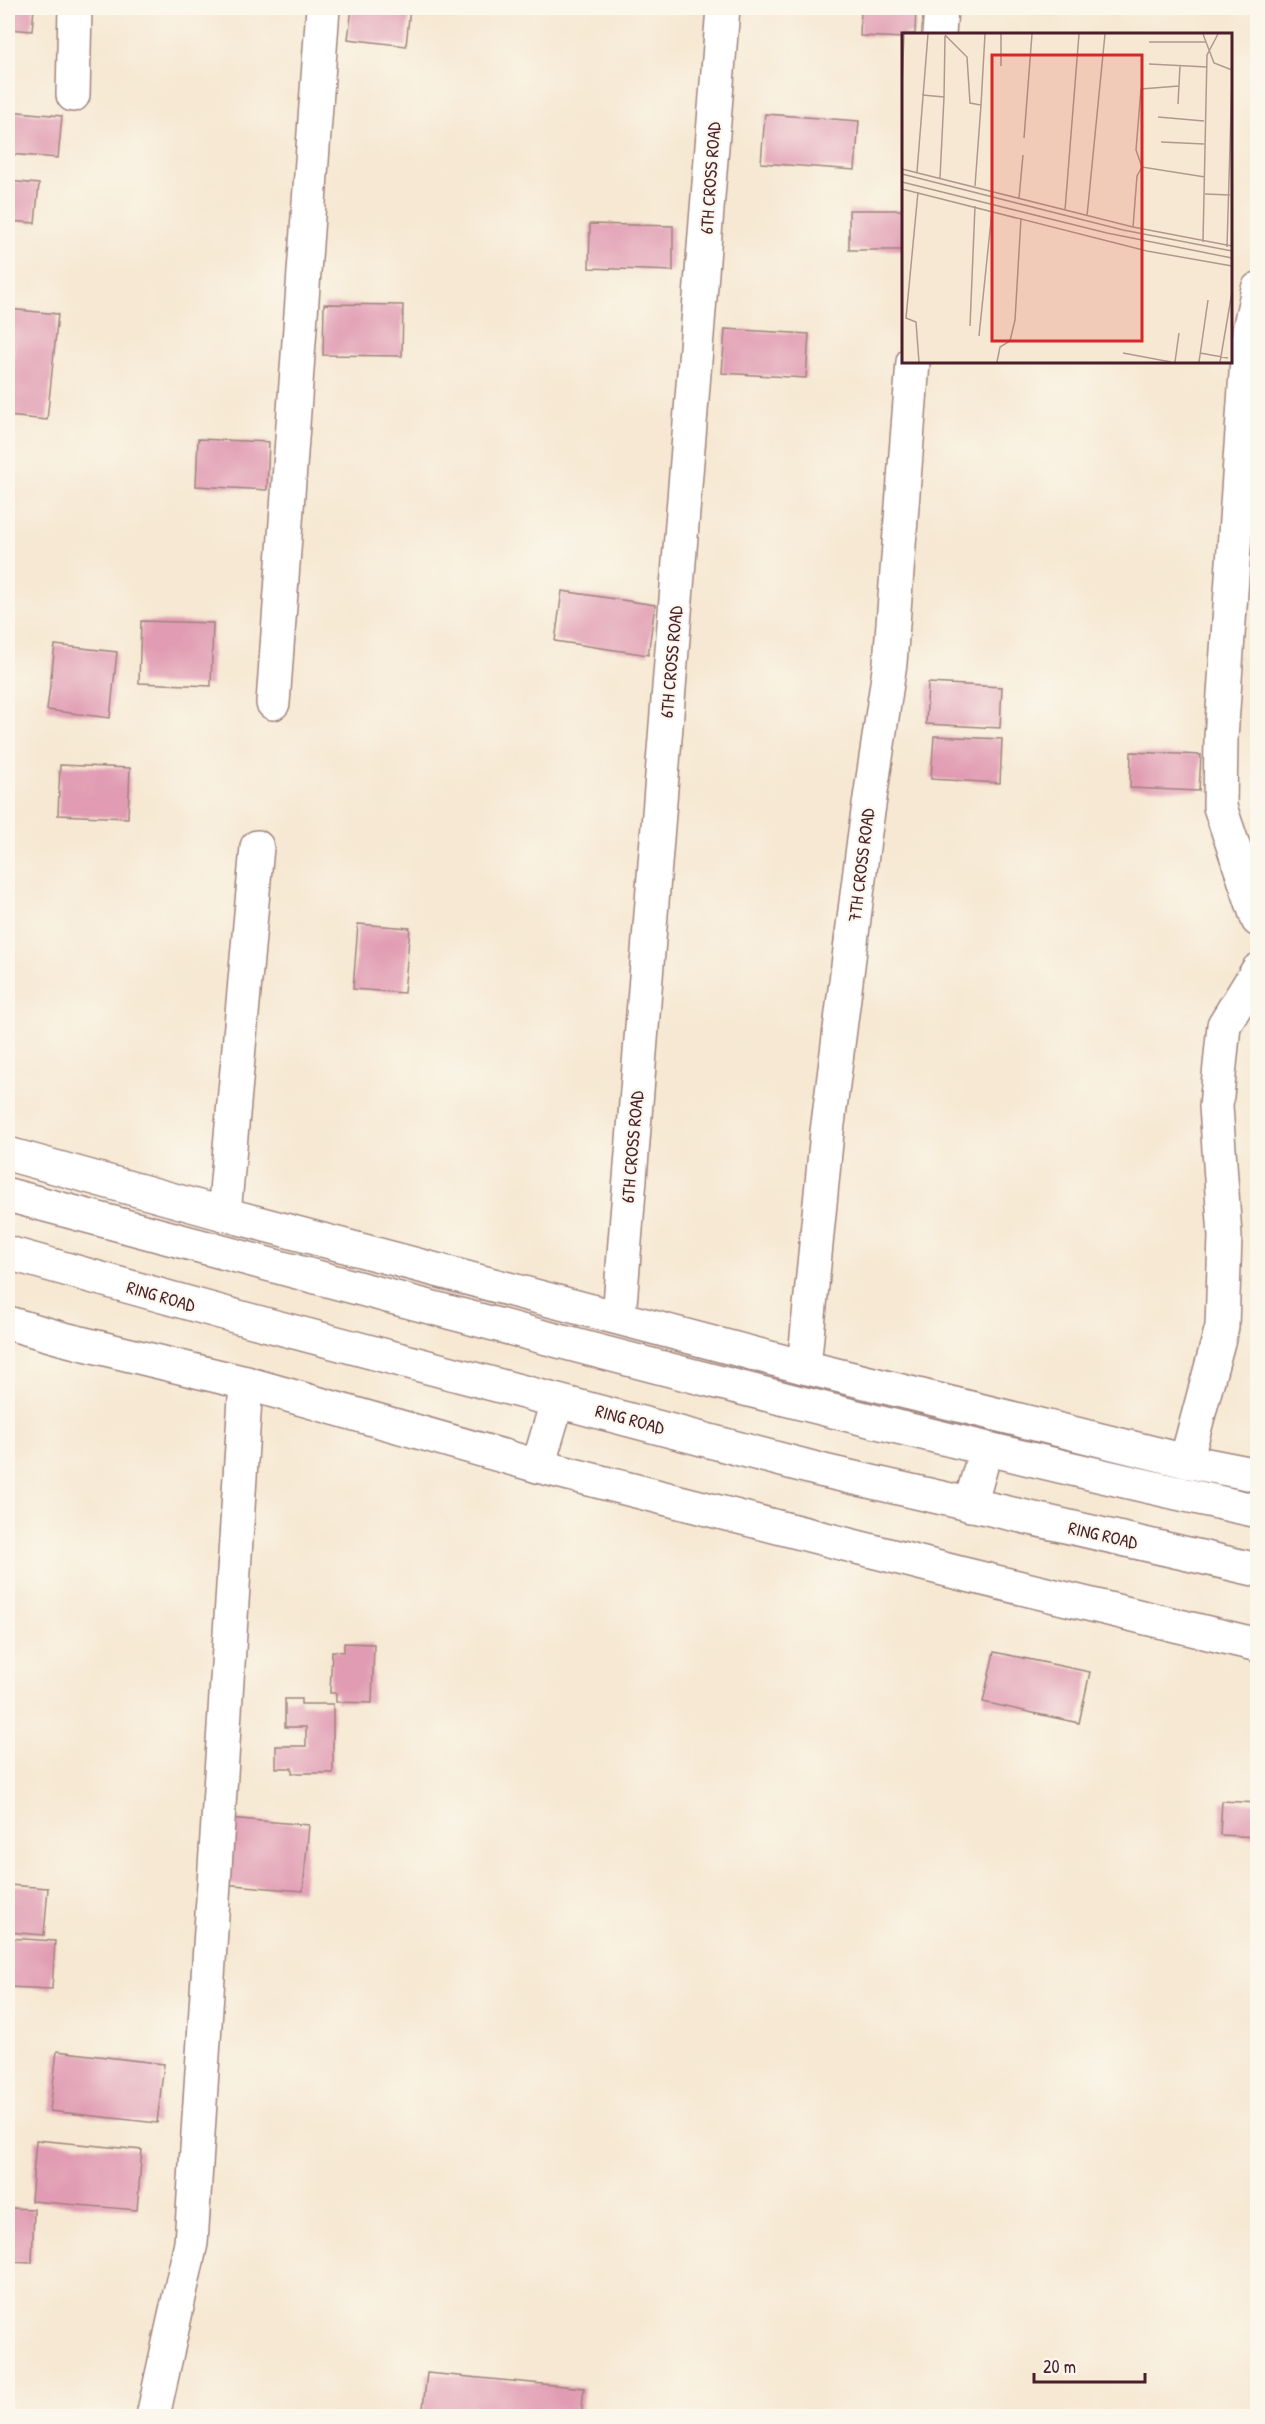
<svg xmlns="http://www.w3.org/2000/svg" width="1265" height="2424" font-family="'Patrick Hand',sans-serif">
	<style>
		.building { fill: #e19cb3 }
		.lines { fill: none; stroke-linecap: round; stroke-linejoin: round }
		.minor-casing { stroke: #a0847e; stroke-width: 36 }
		.tertiary-casing { stroke: #a0847e; stroke-width: 36 }
		.trunk-casing { stroke: #a0847e; stroke-width: 36 }
		.minor { stroke: #fff; stroke-width: 33 }
		.tertiary { stroke: #fff; stroke-width: 33 }
		.trunk { stroke: #fff; stroke-width: 33 }
		.labels { text-anchor: middle; dominant-baseline: central; stroke-width: 4.5; stroke-linejoin: round; paint-order: stroke }
		.street-label { font-size: 18px; fill: #4a1f2b; stroke: #fbf7ec }
		.inset-road { fill: none; stroke: #b1988f; stroke-width: 1.5 }
		.view { fill: #d62828; fill-opacity: 0.15; stroke: #d62828; stroke-width: 3 }
		.inset-edge { fill: none; stroke: #4a1f2b; stroke-width: 3 }
	</style>
	<rect width="100%" height="100%" fill="#fbf7ec"/>
	<filter id="ink" filterUnits="userSpaceOnUse"><feTurbulence type="fractalNoise" baseFrequency=".0167" numOctaves="2"/><feDisplacementMap in="SourceGraphic" scale="12" xChannelSelector="R" yChannelSelector="G"/><feConvolveMatrix kernelMatrix="1 2 1 2 8 2 1 2 1" color-interpolation-filters="sRGB"/></filter>
	<filter id="wash" filterUnits="userSpaceOnUse"><feTurbulence type="fractalNoise" baseFrequency=".008" numOctaves="4" result="noise"/><feDisplacementMap in="SourceGraphic" scale="24" xChannelSelector="R" yChannelSelector="G"/><feGaussianBlur stdDeviation="1.35" result="paint"/><feColorMatrix in="noise" values="0 0 0 0 0 0 0 0 0 0 0 0 0 0 0 0 0 1.4 0 .05"/><feComposite in="paint" operator="in"/></filter>
	<g filter="url(#wash)">
		<rect width="100%" height="100%" fill="#f6e8d2"/>
		<g id="blocks">
			<g class="building">
				<polygon points="8,8 34,8 32,31 8,29"/>
				<polygon points="352,8 410,8 406,46 348,39"/>
				<polygon points="861,8 916,8 915,34 904,34 904,38 860,36"/>
				<polygon points="8,111 62,116 58,158 8,154"/>
				<polygon points="765,114 859,121 855,170 761,163"/>
				<polygon points="8,181 39,184 35,223 8,221"/>
				<rect x="849" y="210" width="55" height="40"/>
				<polygon points="590,224 673,226 673,271 589,268"/>
				<polygon points="324,304 403,305 402,356 323,355"/>
				<polygon points="8,309 58,314 47,420 8,416 14,343 8,342"/>
				<polygon points="725,329 809,334 806,378 722,373"/>
				<polygon points="198,439 269,442 267,490 196,486"/>
				<polygon points="562,591 655,605 648,655 555,641"/>
				<polygon points="141,621 213,623 211,686 139,683"/>
				<polygon points="55,645 117,652 110,718 47,710"/>
				<polygon points="928,683 1002,687 1000,728 926,724"/>
				<polygon points="934,736 1002,739 1000,783 931,779"/>
				<polygon points="1131,752 1201,755 1199,791 1130,788"/>
				<polygon points="60,765 130,768 128,818 58,815"/>
				<polygon points="358,924 410,928 404,993 353,989"/>
				<polygon points="344,1643 374,1644 372,1703 336,1702 336,1693 330,1693 332,1651 344,1652"/>
				<polygon points="994,1652 1090,1672 1079,1723 983,1702"/>
				<polygon points="285,1699 301,1699 301,1704 333,1704 333,1773 292,1773 292,1768 276,1768 276,1746 306,1746 306,1727 285,1727"/>
				<polygon points="1222,1801 1258,1803 1258,1837 1220,1835"/>
				<polygon points="228,1818 309,1825 303,1891 222,1884"/>
				<polygon points="8,1885 48,1888 44,1935 8,1932"/>
				<polygon points="8,1938 55,1941 52,1989 8,1987"/>
				<polygon points="57,2051 164,2064 157,2123 50,2111"/>
				<polygon points="36,2140 142,2150 137,2210 31,2201"/>
				<polygon points="8,2208 34,2209 32,2263 8,2262"/>
				<polygon points="427,2373 584,2388 581,2416 422,2416"/>
			</g>
		</g>
	</g>
	<g filter="url(#ink)">
		<use href="#blocks" fill-opacity="0" stroke="#a0847e" stroke-width="1.5"/>
		<g class="lines">
			<g class="minor-casing">
				<g id="minor">
					<polyline points="939,34 941,8"/>
					<polyline points="73,95 75,8"/>
					<polyline points="1258,289 1249,330 1221,738 1220,807 1258,920"/>
					<polyline points="273,703 323,8"/>
					<polyline points="224,1214 257,847"/>
					<polyline points="619,1317 723,8"/>
					<polyline points="804,1367 827,1132 864,839 890,663 913,362"/>
					<polyline points="1186,1461 1222,1327 1225,1236 1216,1106 1224,1025 1258,970"/>
					<polyline points="153,2416 191,2243 246,1383"/>
				</g>
			</g>
			<g class="tertiary-casing">
				<g id="tertiary">
					<polyline points="8,1154 224,1214 804,1367 1186,1461 1258,1475"/>
					<polyline points="8,1323 64,1339 246,1383 538,1466 959,1573 1258,1645"/>
				</g>
			</g>
			<g class="trunk-casing">
				<g id="trunk">
					<path d="M8,1195c415,110 829,224 1250,316"/>
					<polyline points="8,1253 249,1320 824,1471 1258,1570"/>
					<polyline points="538,1466 557,1402"/>
					<polyline points="970,1505 986,1449"/>
				</g>
			</g>
			<use href="#minor" class="minor"/>
			<use href="#tertiary" class="tertiary"/>
			<use href="#trunk" class="trunk"/>
		</g>
	</g>
	<g class="labels">
		<g class="street-label">
			<text transform="translate(710 178) rotate(-86)">6TH CROSS ROAD</text>
			<text transform="translate(671 662) rotate(-85)">6TH CROSS ROAD</text>
			<text transform="translate(861 865) rotate(-83)">7TH CROSS ROAD</text>
			<text transform="translate(632 1147) rotate(-85)">6TH CROSS ROAD</text>
			<text transform="translate(161 1296) rotate(16)">RING ROAD</text>
			<text transform="translate(630 1419) rotate(15)">RING ROAD</text>
			<text transform="translate(1103 1535) rotate(13)">RING ROAD</text>
		</g>
	</g>
	<g transform="translate(902 33)">
		<rect width="330" height="330" fill="#f6e8d2"/>
		<path class="inset-road" d="M301,1l11,29 18,7M43,2l22,22 3,46 11,2 -6,81M247,9h57M247,31l58,3M99,33v-32M0,54l2,-53M20,62l22,2 -4,81M42,64l1,-61M276,71l2,-38M79,72l4,-71M256,84l46,4M122,105l8,-104M259,109l43,2M240,134l-6,-17 5,-61 38,-3M0,136l231,58 99,19M15,139l11,-138M0,141l221,56 109,21M0,149l205,51 125,25M0,156l245,62 85,15M16,159l-12,126 10,4 3,40M303,161l25,1M117,165l4,-43M163,177l14,-176M185,183l18,-182M231,194l4,-51 5,-9 63,10M301,209l4,-187 11,-21M325,214l5,-169M68,293l5,-120M77,303l13,-125M221,320l48,9M298,320l28,5M95,329l3,-15 10,-6 5,-21 6,-102M273,329l4,-29M297,329l9,-62M318,329l12,-70"/>
		<path class="view" d="M90,22h150v286h-150z"/>
		<rect width="330" height="330" class="inset-edge"/>
	</g>
	<rect width="1265" height="2424" fill="none" stroke="#fbf7ec" stroke-width="30"/>
	<path d="M1034 2373v9h111v-9" fill="none" stroke="#4a1f2b" stroke-width="3"/>
	<text x="1043" y="2373" font-size="18" fill="#4a1f2b" stroke="#fbf7ec" stroke-width="4.5" paint-order="stroke">20 m</text>
</svg>
